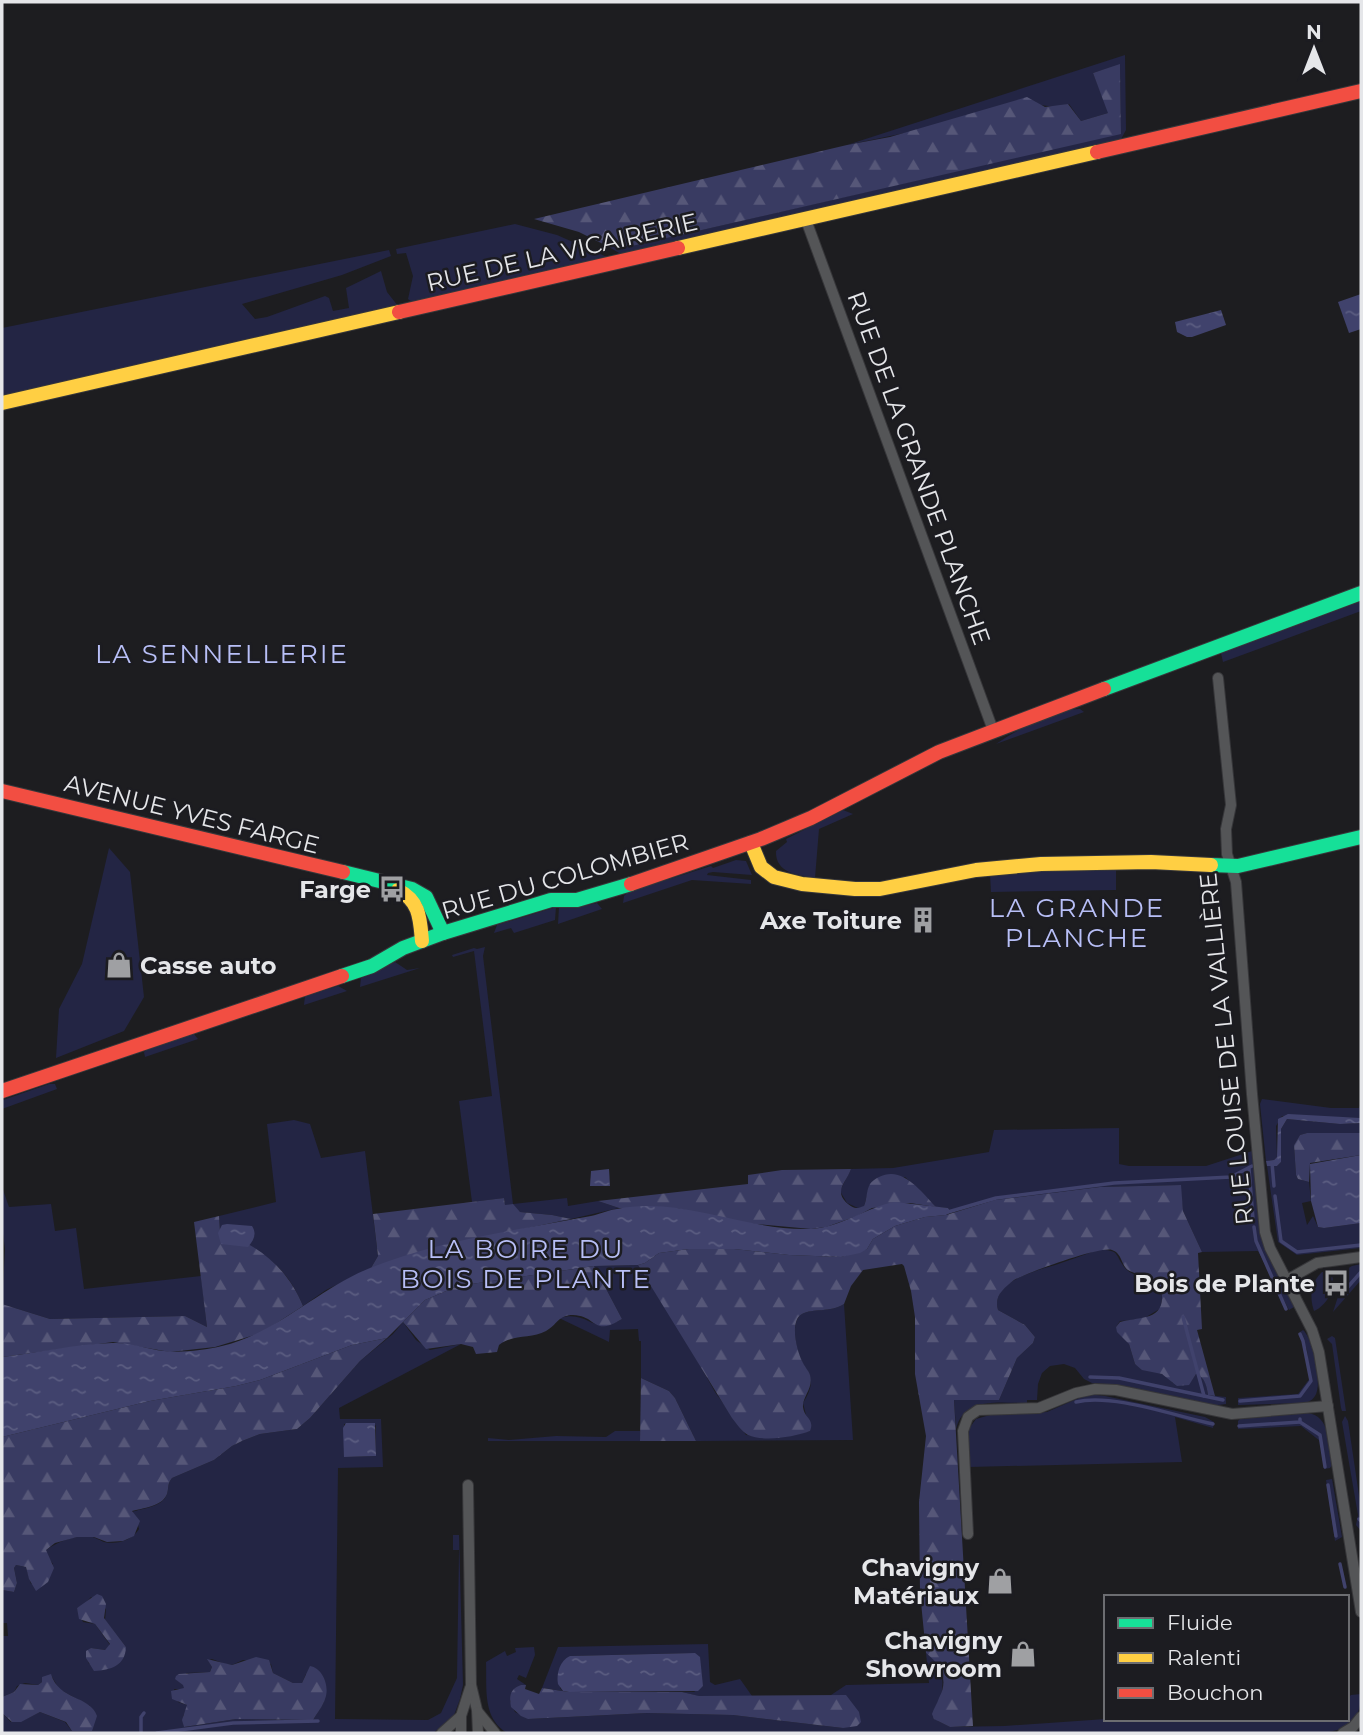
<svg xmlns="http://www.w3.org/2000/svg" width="1363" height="1735" font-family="Montserrat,sans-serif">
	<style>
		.green { fill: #232544; fill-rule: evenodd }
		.forest { fill: url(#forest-firs) }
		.water { fill: url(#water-ripples) }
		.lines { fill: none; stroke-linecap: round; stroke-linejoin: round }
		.stream { stroke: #40426c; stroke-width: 3.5 }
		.street-casing { stroke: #37373a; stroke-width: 12 }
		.fast-casing { stroke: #37373a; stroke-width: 16 }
		.slow-casing { stroke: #37373a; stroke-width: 16 }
		.jam-casing { stroke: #37373a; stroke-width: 16 }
		.street { stroke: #545557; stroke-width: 10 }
		.fast { stroke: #16e098; stroke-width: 14 }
		.slow { stroke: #ffcf43; stroke-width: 14 }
		.jam { stroke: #f24e42; stroke-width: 14 }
		.labels { text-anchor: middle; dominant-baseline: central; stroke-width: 5; stroke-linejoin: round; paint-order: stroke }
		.street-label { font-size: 24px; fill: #e5e6e9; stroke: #1c1c21 }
		.poi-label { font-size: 24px; font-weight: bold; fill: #e5e6e9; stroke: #1c1c21; text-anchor: end }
		.neighbourhood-label { font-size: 26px; letter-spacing: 2px; fill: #b8bff7; stroke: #1c1c21 }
	</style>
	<defs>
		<pattern id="forest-firs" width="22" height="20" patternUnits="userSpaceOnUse" patternTransform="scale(1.75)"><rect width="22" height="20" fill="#393b62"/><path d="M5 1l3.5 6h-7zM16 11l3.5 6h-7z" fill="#565778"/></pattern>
		<pattern id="water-ripples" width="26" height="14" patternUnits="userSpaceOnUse" patternTransform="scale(1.75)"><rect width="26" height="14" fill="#40426c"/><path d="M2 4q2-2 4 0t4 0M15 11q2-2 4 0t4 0" fill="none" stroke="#5b5d81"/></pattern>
	</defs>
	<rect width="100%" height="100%" fill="#1d1d20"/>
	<g class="green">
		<polygon points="1125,55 1126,130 1120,141 621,254 607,246 632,246 1121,133 1120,65 1093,73 1108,110 1108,113 1081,121 1069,104 1055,107 1040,105 847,145"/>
		<polygon points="515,224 557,235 607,257 412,302 408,299 413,276 406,253 397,254 396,249"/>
		<polygon points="389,250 391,256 342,275 242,304 255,319 267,317 325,296 329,298 333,311 349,308 346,288 381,271 387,292 398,306 2,397 2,328"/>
		<polygon points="1361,601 1361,611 1223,662 1221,653"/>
		<path d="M1080,709l4,3 -88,32c19,-13 60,-36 84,-35z"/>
		<path d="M843,810l10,4 -34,15 -4,49c-17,-3 -40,-5 -39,-27l11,-9 -1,-3z"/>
		<polygon points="109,848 130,872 144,997 124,1031 56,1058 59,1009 82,964"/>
		<polygon points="736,860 746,861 752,875 713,872 708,873 707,875 751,880 751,884 692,880 623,903 624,896 628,892 711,866 713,868"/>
		<polygon points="1056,870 1116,870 1116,890 991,892 990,874"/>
		<polygon points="597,903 602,909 558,924 559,907 579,907"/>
		<polygon points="556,907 555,920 514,933 511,928 494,933 497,925"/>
		<polygon points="485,947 483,956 513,1204 567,1198 568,1206 598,1201 619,1208 571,1219 552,1215 520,1212 505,1205 504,1198 472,1202 459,1101 492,1096 474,951 453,957 452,955 474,948 477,949"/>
		<polygon points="395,962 407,970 420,968 360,987 361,978"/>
		<polygon points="338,986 347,991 304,1005 305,996"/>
		<polygon points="193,1033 198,1039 145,1057 144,1052 147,1049"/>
		<polygon points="49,1084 55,1084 57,1089 2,1109 3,1100"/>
		<polygon points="1262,1099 1331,1108 1359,1108 1361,1103 1361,1118 1282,1116 1276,1126 1277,1157 1274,1160 1266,1161 1260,1104"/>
		<polygon points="1287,1119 1340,1124 1361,1123 1361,1133 1307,1133 1300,1135 1294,1145 1296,1175 1298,1179 1309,1182 1311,1201 1302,1203 1307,1225 1313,1216 1318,1227 1324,1228 1361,1223 1361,1248 1297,1255 1278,1242 1267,1166 1277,1166 1281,1162 1281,1129"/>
		<path d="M294,1120l16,4 11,34 44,-7 13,105 -7,12 -45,22 -23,16c-18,-44 -44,-55 -83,-75l-1,-15 57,-14 -9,-78z"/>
		<polygon points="1119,1128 1119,1164 1129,1166 1206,1166 1252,1151 1262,1240 1294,1307 1289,1310 1258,1251 1202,1252 1183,1211 1180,1185 1100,1187 995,1200 951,1212 948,1208 936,1207 905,1177 868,1191 864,1207 860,1209 847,1203 840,1191 851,1169 893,1168 989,1152 994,1130"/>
		<polygon points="2,1187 9,1207 51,1204 55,1231 76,1228 84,1289 201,1276 207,1327 185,1316 50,1319 2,1304 5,1249 2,1226"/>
		<path d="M1098,1250c23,-1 16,5 28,19 15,15 41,0 35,39l-18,11 -23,2 -4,6 13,17 6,20c14,8 29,6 38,19l18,-2 5,-7c9,3 11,12 12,21l18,2v7l-16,2 -91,-21 -27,-2 -8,-4 -9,-11 -11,-4 -14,2 -8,7 -4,11 -1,16h-10v3c-27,0 -63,-7 -71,26l-2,-30 45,1 18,-42 16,-15 2,-6 -10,-12 -27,-15c-9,-30 43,-40 63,-47 13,-4 24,-9 37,-13z"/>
		<polygon points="1361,1264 1361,1280 1333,1312 1347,1269 1352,1266"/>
		<path d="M638,1265l46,72 31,55 31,43 32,2 32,-6 -7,-28c5,-8 10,-18 7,-27 -1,-5 -6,-9 -8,-14 -5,-10 -13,-40 0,-48 11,-6 28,-1 42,-10l9,136 -157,1 -21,-43 -6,-7 -28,-13v-37h-2l-1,-12 -28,1 -1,12 -2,-1 -48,-23c31,-9 32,19 63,1l-28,-53z"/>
		<path d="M1322,1272h9c6,14 -3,33 -17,39 -5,-14 -3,-29 8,-39z"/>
		<path d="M403,1322l13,18 14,10 31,-6 -122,64 1,11h41l2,48 -45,1 -3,251 93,1 13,-7 16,-35 2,-128h-6v-15h6l4,150 -3,14 -7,19 -20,15h-431v-20l9,9 15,-3 14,-7 25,10 7,9h20l-2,-25 -31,-17 -8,-14 -13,10 -13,-2 -8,3 -3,6 -12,5v-61h6l-1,-13h-5v-33l12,2 3,-9 -3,-15 2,-3 10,2 5,17 22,-20 -7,-9v-5c11,-8 29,-15 42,-14 7,1 11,4 16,6 14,3 28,-2 35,-13l-3,-12 -4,-5c10,-4 30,-4 35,-18 2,-6 0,-10 5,-16l42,-18 18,-14 10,-5 18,-7 37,-5 13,-11 50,-57 33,-27zM374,1423l2,3v30l-32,1v-33zM91,1597l15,12 -1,11 21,27 -37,17 -3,-10 5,-6 14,2 5,-5 -15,-21 -12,-2 -6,-14 8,-4zM212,1659l13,5 7,1 11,-5 28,4 2,9 20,10h9l4,-9 18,28 -11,18 -77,-1 -52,8 -1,-11 4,-7v-4l-9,-3 -4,-13h10l2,-16 24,-1 2,-5 -4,-7z"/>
		<path d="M1303,1330c10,8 20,55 12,66 -4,6 -9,7 -15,7l-62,2v-7l60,-4 12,-16 -3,-28 -7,-18z"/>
		<polygon points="1332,1336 1335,1338 1346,1411 1342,1411 1341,1408 1332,1344 1327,1339"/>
		<polygon points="1088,1394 1105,1396 1205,1417 1214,1422 1213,1428 1175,1417 1182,1462 969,1467 968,1430 976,1419 990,1415 1047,1412"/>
		<path d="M1307,1413c24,2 22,34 25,52l-2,3 -6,1 -4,-28 -19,-15 -63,3v-8l2,-2z"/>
		<polygon points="1345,1416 1348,1421 1361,1509 1361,1531 1356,1525 1358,1515 1342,1422"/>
		<polygon points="615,1431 640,1431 640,1441 488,1441 488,1438 509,1440 556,1436 606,1437"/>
		<polygon points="1332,1479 1342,1537 1335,1541 1326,1480"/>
		<polygon points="708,1644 710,1682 715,1685 740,1679 752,1696 698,1696 682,1692 694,1692 703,1686 694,1653 570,1656 560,1688 563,1691 542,1688 558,1647"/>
		<path d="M534,1647l1,8 -9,23 -7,-3 -2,4 9,6h-5l-11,16 5,11 14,7 118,-6 86,2 110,13 3,-33h-15l15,-10 83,-2 -3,-30c27,20 13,40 12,68l12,6 54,-1 102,-7h241v-20l4,-4 10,-1c0,28 -15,37 -41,39h-813c-25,-15 -20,-45 -21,-71l19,-11 2,5 9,-4 -1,-4z"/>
	</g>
	<g class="forest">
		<polygon points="1120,64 1121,134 632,246 607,246 579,232 534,219 847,145 890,137 1027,97 1045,107 1068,104 1081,121 1108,113 1093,73"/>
		<polygon points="1307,1133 1361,1133 1361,1155 1310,1163 1309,1182 1298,1179 1296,1175 1294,1145 1300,1135"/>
		<path d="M851,1169c-5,14 -18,22 -3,35 6,5 9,5 16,2 3,-6 2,-15 6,-22 2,-3 5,-5 9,-7 24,-12 42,15 57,30l-26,-4 -38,5 -15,8 -31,11 -15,2 -66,-6 -69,-15h-57l-21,-7 150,-17v-9l34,-5z"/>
		<path d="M1181,1185l2,26 19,41 -4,1 4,76 -5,1 18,66 -7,-1c-1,-8 -3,-18 -12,-21l-7,11 -12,1 -15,-12 -20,-4 -7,-6 -6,-20 -12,-12 -1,-5 4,-5c16,-5 42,-1 42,-24 0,-7 -3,-14 -9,-18 -7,-6 -18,-5 -25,-10 -7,-5 -6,-17 -16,-20 -12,-4 -85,23 -98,30 -4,3 -9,7 -12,11 -5,5 -6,12 -4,19l27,15 10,12 -2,6 -16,15 -18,42h-45l19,326 -23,1 -16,-8 -2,-5c2,-6 5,-10 7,-16 10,-18 2,-33 -13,-45l-6,-61 -1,-90 7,-66 -11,-62v-57l-4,-26 -7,-25 -2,-2 -39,6 -12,16 -7,18c-14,9 -31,4 -42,10 -13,7 -5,37 0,47 2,5 7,10 8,14 4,13 -8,22 -7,32 1,11 12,12 7,24 -16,6 -46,11 -62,4 -6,-3 -12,-12 -16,-17l-94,-153 7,-2 14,-10 30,-4h45l55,6 52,2 26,-8 6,-10 22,-13 30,-9 21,-2 49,-15 105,-13z"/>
		<polygon points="504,1198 505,1205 513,1204 520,1212 552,1215 571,1219 455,1243 371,1268 378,1256 373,1214"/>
		<path d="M219,1216l1,15c38,14 67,36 83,75l-42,27 -46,14 -45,5 -57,-10 -111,15v-53l48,15 135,-3 22,11 -13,-105z"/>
		<path d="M594,1266l28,53c-30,18 -24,-3 -49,-4 -15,0 -16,10 -27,16 -15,8 -33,3 -47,14l-2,7 -21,2 -3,-7 -12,-3 -35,5 -23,-27 22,-22 33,-14z"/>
		<path d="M387,1338l-27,23 -50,57 -13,11 -37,5 -18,7 -10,5 -18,14 -42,18c-5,6 -3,10 -5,16 -5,13 -25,14 -35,17l8,10 -6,15 -11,5 -16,1 -13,-5h-17l-22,6 -9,7 8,18 -6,14 -12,9 -7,-12 -3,-12 -10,-2 -2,3 3,15 -3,9 -12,-2v-153l148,-36 86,-15 24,-6 92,-35z"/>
		<polygon points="641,1378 669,1391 675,1398 696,1441 640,1441"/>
		<path d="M97,1594l5,2 4,8 -2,14 22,29c-1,19 -15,23 -32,24l-8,-13v-7l5,-3 14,2 5,-6 -15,-20 -16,-5 -2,-11z"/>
		<path d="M256,1657l13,3 4,13 20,10h9l8,-17c13,2 20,21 15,33 -2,7 -8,14 -12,21l-77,-1 -52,8 -2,-7 5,-15 -15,-6 -1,-8 13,-3 -1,-3 -8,-6 1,-3 3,-2 31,-2 2,-5 -5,-8 25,6z"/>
		<path d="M51,1674c8,27 39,21 46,42l-5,15h-20l-6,-9 -26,-10 -19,10h-9l-10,-9v-16l12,-5 6,-8 18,1 4,-3v-5z"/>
		<path d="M521,1685h5l-1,4 14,5 3,-6 27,4h113l17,4 147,-1 13,17 2,10 -4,4 -14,2 -110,-13 -86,-2 -119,6 -7,-3 -10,-9c-2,-11 -1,-18 10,-22z"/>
	</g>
	<g class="water">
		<polygon points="1361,294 1361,329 1349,333 1338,302"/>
		<polygon points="1221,310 1226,325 1192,337 1187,337 1177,332 1175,322"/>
		<polygon points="1288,1114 1361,1118 1361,1123 1340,1124 1287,1119 1281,1129 1281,1162 1277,1166 1267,1166 1266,1161 1274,1160 1277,1157 1278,1119"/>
		<polygon points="1361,1155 1361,1223 1324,1228 1318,1227 1311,1201 1310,1164"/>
		<polygon points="609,1169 610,1186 590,1186 591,1171"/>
		<path d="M895,1202l53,6 3,4 -5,3 -21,2 -30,9 -22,13 -6,10 -7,4 -19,4 -52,-2 -55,-6h-45l-30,4 -14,10 -7,2 -44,1 -136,20 -33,14 -38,38 -35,7 -92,35 -24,6 -86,15 -148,36v-80c36,-4 73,-13 110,-14 17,-1 35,6 52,8 17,2 41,-1 58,-5 55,-13 96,-57 148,-78 70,-28 148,-38 221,-52 9,-2 17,-6 26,-7 66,-13 127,22 193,20 31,-1 56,-22 85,-27z"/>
		<path d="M227,1224l25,2c5,8 2,14 -4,21l-27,-3 -3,-11 4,-8z"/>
		<polygon points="346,1423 375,1423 376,1456 344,1457 343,1428"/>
		<path d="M695,1653l5,4 3,29 -5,5 -129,1 -6,-1 -5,-7c-2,-10 2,-24 12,-28z"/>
	</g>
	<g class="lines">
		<g class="stream">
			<polyline points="1272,1163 1274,1186"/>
			<polyline points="1249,1169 1253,1219"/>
			<polyline points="1275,1196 1281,1241 1297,1252 1361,1245"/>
			<polyline points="948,1212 996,1198 1114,1183 1231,1177 1252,1166"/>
			<polyline points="1254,1227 1256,1241 1286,1309"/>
			<polyline points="1347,1288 1361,1272"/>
			<polyline points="1183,1317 1204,1396"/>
			<polyline points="1090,1377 1119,1378 1223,1400"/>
			<polyline points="1240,1401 1300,1396 1311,1381 1303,1341 1300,1334"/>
			<path d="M1076,1402c36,-9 99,14 137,22"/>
			<polyline points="1300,1422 1320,1435 1325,1467"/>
			<polyline points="1239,1426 1300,1422 1300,1419"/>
			<polyline points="1328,1485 1336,1536"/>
			<polyline points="1359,1519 1361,1521"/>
			<polyline points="1340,1564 1345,1587"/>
			<polyline points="141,1733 141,1717 144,1713"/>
			<polyline points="157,1733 233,1723 318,1721"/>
		</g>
		<g class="street-casing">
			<g id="street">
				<polyline points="806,220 993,730"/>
				<polyline points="1218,678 1231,805 1226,829 1227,854 1236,882 1252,1094 1265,1232 1270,1248 1312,1330 1319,1352 1361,1612"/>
				<polyline points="1287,1280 1317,1263 1361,1257"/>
				<polyline points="468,1485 471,1685 477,1710 478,1733"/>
				<polyline points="968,1534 963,1431 968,1417 978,1410 1039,1408 1076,1393 1095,1389 1116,1390 1232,1414 1328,1406"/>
				<polyline points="478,1712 495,1733"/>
				<polyline points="442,1733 461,1716"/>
				<polyline points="461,1733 461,1716 470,1688"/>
				<polyline points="1343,1733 1353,1727 1361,1717"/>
			</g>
		</g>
		<g class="fast-casing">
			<g id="fast">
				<polyline points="1104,689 1361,593"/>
				<polyline points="1211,865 1238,866 1361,837"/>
				<polyline points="343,872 412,889 426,897 443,933"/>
				<polyline points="342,976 372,966 403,948 443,933 551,900 577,900 631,884"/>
			</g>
		</g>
		<g class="slow-casing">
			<g id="slow">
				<polyline points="678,248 1097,152"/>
				<polyline points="2,403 399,312"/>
				<polyline points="751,843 761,867 774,877 802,884 855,889 880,889 976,870 1041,864 1151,862 1211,865"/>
				<path d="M398,890c22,11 22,29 24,51"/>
			</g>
		</g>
		<g class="jam-casing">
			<g id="jam">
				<polyline points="1097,152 1361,91"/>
				<polyline points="399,312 678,248"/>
				<polyline points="2,791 343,872"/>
				<polyline points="631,884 761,839 811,818 939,752 1104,689"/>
				<polyline points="2,1091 342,976"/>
			</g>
		</g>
		<use href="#street" class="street"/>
		<use href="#fast" class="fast"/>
		<use href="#slow" class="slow"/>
		<use href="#jam" class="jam"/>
	</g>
	<defs>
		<g id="bus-bare" transform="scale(2.1)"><path d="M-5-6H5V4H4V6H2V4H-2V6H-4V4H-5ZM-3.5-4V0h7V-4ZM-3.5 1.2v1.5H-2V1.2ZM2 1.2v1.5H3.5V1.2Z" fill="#9fa0a3" stroke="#1c1c21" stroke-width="2.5" paint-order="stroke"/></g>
		<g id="building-bare" transform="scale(2.1)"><path d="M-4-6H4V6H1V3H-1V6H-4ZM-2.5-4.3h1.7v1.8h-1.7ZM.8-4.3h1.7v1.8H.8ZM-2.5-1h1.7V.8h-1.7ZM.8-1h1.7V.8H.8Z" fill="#9fa0a3" stroke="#1c1c21" stroke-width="2.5" paint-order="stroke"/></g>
		<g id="shop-bare" transform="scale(2.1)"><path d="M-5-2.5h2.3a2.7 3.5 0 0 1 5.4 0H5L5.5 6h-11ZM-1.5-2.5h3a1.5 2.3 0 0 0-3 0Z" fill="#9fa0a3" stroke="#1c1c21" stroke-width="2.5" paint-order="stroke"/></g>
	</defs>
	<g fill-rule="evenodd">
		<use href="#bus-bare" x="392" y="889"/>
		<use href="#building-bare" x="923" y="920"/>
		<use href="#shop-bare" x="119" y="965"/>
		<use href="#bus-bare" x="1336" y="1283"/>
		<use href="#shop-bare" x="1000" y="1581"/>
		<use href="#shop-bare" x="1023" y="1654"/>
	</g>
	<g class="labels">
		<g class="street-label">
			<text transform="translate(562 252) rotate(-13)">RUE DE LA VICAIRERIE</text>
			<text transform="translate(919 468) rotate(70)">RUE DE LA GRANDE PLANCHE</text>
			<text transform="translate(192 814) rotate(14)">AVENUE YVES FARGE</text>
			<text transform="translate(565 876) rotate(-16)">RUE DU COLOMBIER</text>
			<text transform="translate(1226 1049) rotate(-96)">RUE LOUISE DE LA VALLIÈRE</text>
		</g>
		<g class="poi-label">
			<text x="371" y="889">Farge</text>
			<text x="902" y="920">Axe Toiture</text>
			<text x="140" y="965" text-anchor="start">Casse auto</text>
			<text x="1315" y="1283">Bois de Plante</text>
			<text x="979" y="1567">Chavigny<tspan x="979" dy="28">Matériaux</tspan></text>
			<text x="1002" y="1640">Chavigny<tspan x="1002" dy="28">Showroom</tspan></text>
		</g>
		<g class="neighbourhood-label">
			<text x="222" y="654">LA SENNELLERIE</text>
			<text x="1077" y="908">LA GRANDE<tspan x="1077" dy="30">PLANCHE</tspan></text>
			<text x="526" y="1249">LA BOIRE DU<tspan x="526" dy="30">BOIS DE PLANTE</tspan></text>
		</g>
	</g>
	<rect width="1363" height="1735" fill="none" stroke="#e5e6e9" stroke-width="7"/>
	<rect x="1104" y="1595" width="245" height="126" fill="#1c1c21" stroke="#6c6d71" stroke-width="2"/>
	<rect x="1118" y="1618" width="35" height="10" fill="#16e098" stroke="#6c6d71" stroke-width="2"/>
	<text x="1167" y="1630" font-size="21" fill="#e5e6e9">Fluide</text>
	<rect x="1118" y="1653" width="35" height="10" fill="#ffcf43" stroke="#6c6d71" stroke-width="2"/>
	<text x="1167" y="1665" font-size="21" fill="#e5e6e9">Ralenti</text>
	<rect x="1118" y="1688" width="35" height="10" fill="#f24e42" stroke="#6c6d71" stroke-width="2"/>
	<text x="1167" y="1700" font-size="21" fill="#e5e6e9">Bouchon</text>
	<g transform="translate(1314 49)" stroke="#1c1c21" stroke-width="5" paint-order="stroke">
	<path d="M0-5L12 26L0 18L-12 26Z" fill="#e5e6e9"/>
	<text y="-10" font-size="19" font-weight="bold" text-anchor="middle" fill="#e5e6e9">N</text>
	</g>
</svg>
